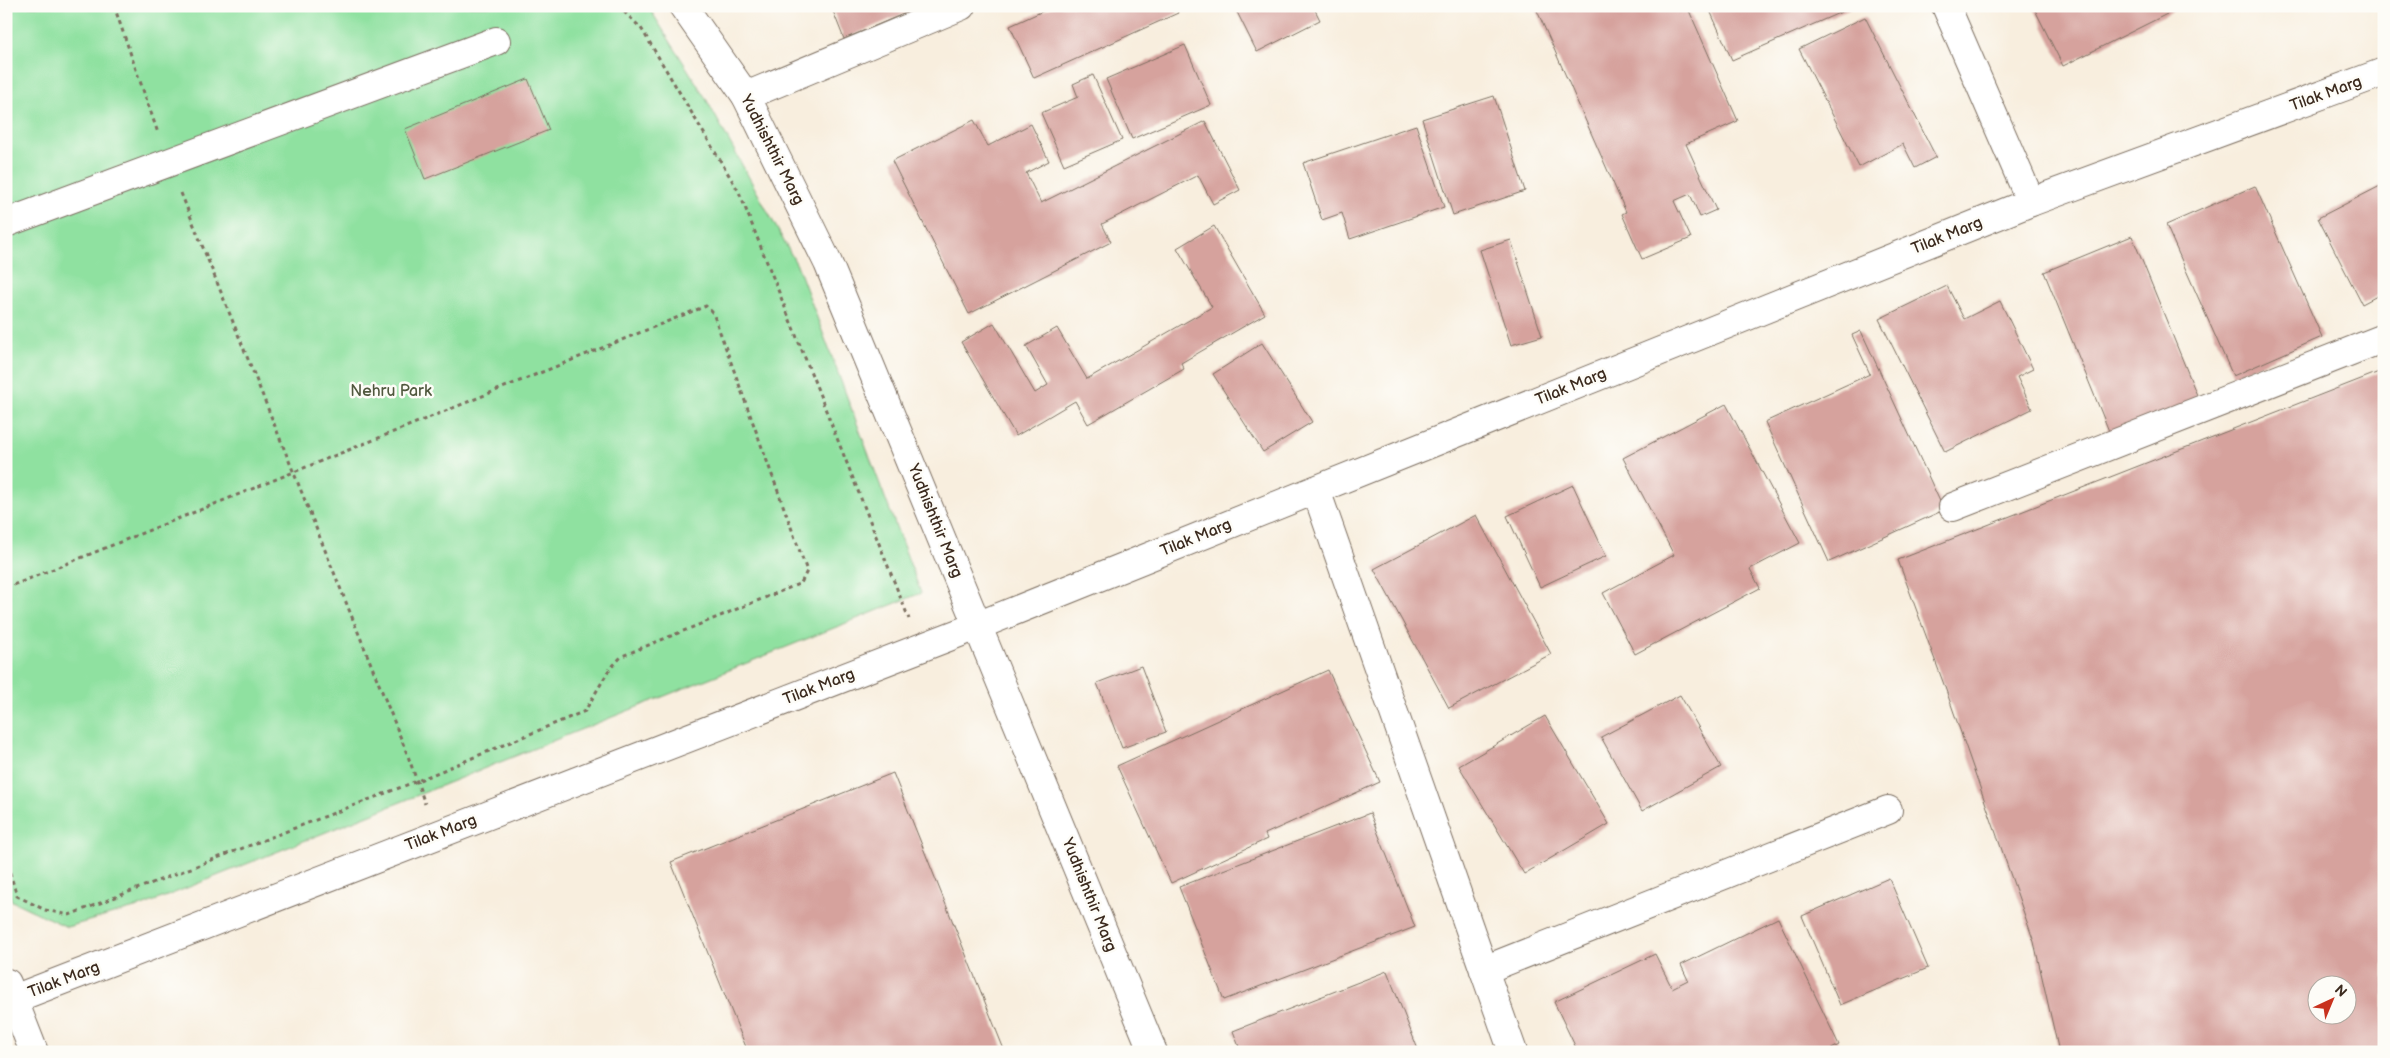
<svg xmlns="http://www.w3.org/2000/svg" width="2390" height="1058" font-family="'Balsamiq Sans',sans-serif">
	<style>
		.green { fill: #8fe1a0; stroke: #65865f }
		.building { fill: #d6a29d; fill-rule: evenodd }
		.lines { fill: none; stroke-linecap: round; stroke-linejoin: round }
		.minor-casing { stroke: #7d6f61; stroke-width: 30 }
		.path { stroke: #7d6f61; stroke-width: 3; stroke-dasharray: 4 4; stroke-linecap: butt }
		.minor { stroke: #fff; stroke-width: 28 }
		.labels { text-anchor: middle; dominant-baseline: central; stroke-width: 5; stroke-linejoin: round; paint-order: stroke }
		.street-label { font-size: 16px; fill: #3b2a1e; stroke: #fdfcf7 }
		.park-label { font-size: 16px; fill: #50583e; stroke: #fdfcf7 }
	</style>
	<rect width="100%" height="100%" fill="#fdfcf7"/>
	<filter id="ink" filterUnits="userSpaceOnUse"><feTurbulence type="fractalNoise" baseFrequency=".02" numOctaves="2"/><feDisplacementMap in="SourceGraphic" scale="10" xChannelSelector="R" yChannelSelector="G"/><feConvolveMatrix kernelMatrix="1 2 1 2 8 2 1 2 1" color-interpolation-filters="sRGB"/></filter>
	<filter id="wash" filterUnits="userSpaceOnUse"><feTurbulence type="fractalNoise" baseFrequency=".0096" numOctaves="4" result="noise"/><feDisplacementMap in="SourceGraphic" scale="20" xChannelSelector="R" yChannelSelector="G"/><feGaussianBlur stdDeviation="1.12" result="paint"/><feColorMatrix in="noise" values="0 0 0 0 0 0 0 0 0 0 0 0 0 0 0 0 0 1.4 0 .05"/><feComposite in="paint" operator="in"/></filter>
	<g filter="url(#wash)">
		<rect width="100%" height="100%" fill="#f8eede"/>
		<polygon class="green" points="6,6 648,6 705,97 798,267 921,593 142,906 67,927 12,901 6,885"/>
		<g id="blocks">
			<g class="building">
				<polygon points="831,6 922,6 844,39"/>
				<polygon points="1054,6 1175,6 1178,13 1034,78 1010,26"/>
				<polygon points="1234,6 1313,6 1320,20 1257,52"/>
				<polygon points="1535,6 1687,6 1738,121 1686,144 1716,210 1700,217 1690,194 1674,201 1691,238 1642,259 1622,214 1626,212"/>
				<polygon points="1708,6 1855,6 1732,60"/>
				<polygon points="2033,6 2183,6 2063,66"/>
				<polygon points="1865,17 1936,157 1915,168 1903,144 1859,167 1799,49"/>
				<polygon points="1185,45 1211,105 1132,139 1106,79"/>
				<polygon points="1093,75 1122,140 1064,165 1041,113 1078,97 1073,84"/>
				<polygon points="528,79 549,130 425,179 405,129"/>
				<polygon points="1494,96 1525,191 1453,215 1422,119"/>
				<polygon points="974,120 988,146 1031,124 1049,161 1026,173 1041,203 1205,121 1240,190 1213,204 1198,175 1102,224 1111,242 969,314 892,161"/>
				<polygon points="1416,125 1444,207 1350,239 1342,213 1322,220 1303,163"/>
				<polygon points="2384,184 2384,296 2381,297 2379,295 2362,304 2318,218"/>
				<polygon points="2255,186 2322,337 2233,376 2166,225"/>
				<polygon points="1214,226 1265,314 1181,363 1184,369 1088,424 1075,401 1016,436 961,342 994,323 1035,393 1048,385 1026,346 1057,328 1087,379 1212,307 1177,248"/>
				<polygon points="2132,236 2201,405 2113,441 2044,272"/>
				<polygon points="1511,240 1542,336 1511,345 1480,250"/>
				<polygon points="1947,286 1964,319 2000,301 2033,369 2017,377 2032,409 1945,452 1879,319"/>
				<polygon points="1861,331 1944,510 1829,562 1765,422 1870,374 1852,335"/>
				<polygon points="1262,343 1312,422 1263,452 1213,374"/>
				<path d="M2384,370v682h-325l-25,-110 -88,-252 -48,-130zM2318,986h30v30h-30z"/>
				<polygon points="1726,404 1800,543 1750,569 1760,588 1635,654 1603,593 1674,555 1623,458"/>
				<polygon points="1573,485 1606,556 1540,587 1507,516"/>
				<polygon points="1476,515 1551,654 1449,708 1374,569"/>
				<polygon points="1141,666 1166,732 1122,748 1097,683"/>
				<polygon points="1328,670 1380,782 1265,834 1267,839 1171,883 1117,766"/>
				<polygon points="1680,695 1721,767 1642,811 1601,737"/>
				<polygon points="1545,716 1609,824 1524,874 1459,766"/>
				<polygon points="893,773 1005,1052 748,1052 671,862"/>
				<polygon points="1370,813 1415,927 1224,1000 1179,887"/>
				<polygon points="1889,878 1928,968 1840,1005 1802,916"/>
				<polygon points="1778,918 1839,1045 1826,1052 1578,1052 1554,1002 1655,954 1672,988 1688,980 1681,965"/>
				<polygon points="1387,971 1419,1052 1241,1052 1233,1031"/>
			</g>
		</g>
	</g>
	<g filter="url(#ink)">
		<use href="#blocks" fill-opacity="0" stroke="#7d6f61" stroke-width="1"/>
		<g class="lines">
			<g class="minor-casing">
				<g id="minor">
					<polyline points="683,6 746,96 828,263 1153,1052"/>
					<polyline points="1946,6 2031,202"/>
					<polyline points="746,96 961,6"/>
					<polyline points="6,223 496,41"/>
					<polyline points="1316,490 1484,970 1888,810"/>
					<polyline points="1953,507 2384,338"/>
					<polyline points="1484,970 1513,1052"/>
					<polyline points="7,983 34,1052"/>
					<polyline points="6,1002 977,626 2031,202 2384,72"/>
				</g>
			</g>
			<g class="path">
				<polyline points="114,6 158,133"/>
				<polyline points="618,6 641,28 739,192 909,619"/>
				<polyline points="181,193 408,756 425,804"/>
				<polyline points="6,588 706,306 713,313 807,571 801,583 622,656 609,670 585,711 417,781 69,915 45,910 17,896 6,860"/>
			</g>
			<use href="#minor" class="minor"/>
		</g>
	</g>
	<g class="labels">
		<g class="street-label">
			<text transform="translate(2326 94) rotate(-20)">Tilak Marg</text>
			<text transform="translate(772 150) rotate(63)">Yudhishthir Marg</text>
			<text transform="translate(1947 236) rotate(-22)">Tilak Marg</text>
			<text transform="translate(1571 387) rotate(-22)">Tilak Marg</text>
			<text transform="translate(935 521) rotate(68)">Yudhishthir Marg</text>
			<text transform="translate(1196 538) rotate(-22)">Tilak Marg</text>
			<text transform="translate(819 687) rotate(-21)">Tilak Marg</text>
			<text transform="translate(441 833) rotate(-21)">Tilak Marg</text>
			<text transform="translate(1089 895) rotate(68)">Yudhishthir Marg</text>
			<text transform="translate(64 980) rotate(-21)">Tilak Marg</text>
		</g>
		<g class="park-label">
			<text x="391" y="391">Nehru Park</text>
		</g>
	</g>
	<rect width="2390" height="1058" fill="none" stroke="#fdfcf7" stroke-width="25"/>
	<g transform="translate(2332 1000) rotate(44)"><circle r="24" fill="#fdfcf7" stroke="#afa8a0"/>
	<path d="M0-4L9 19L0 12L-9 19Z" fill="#c8321e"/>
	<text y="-8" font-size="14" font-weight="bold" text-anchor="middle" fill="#3b2a1e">N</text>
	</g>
</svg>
